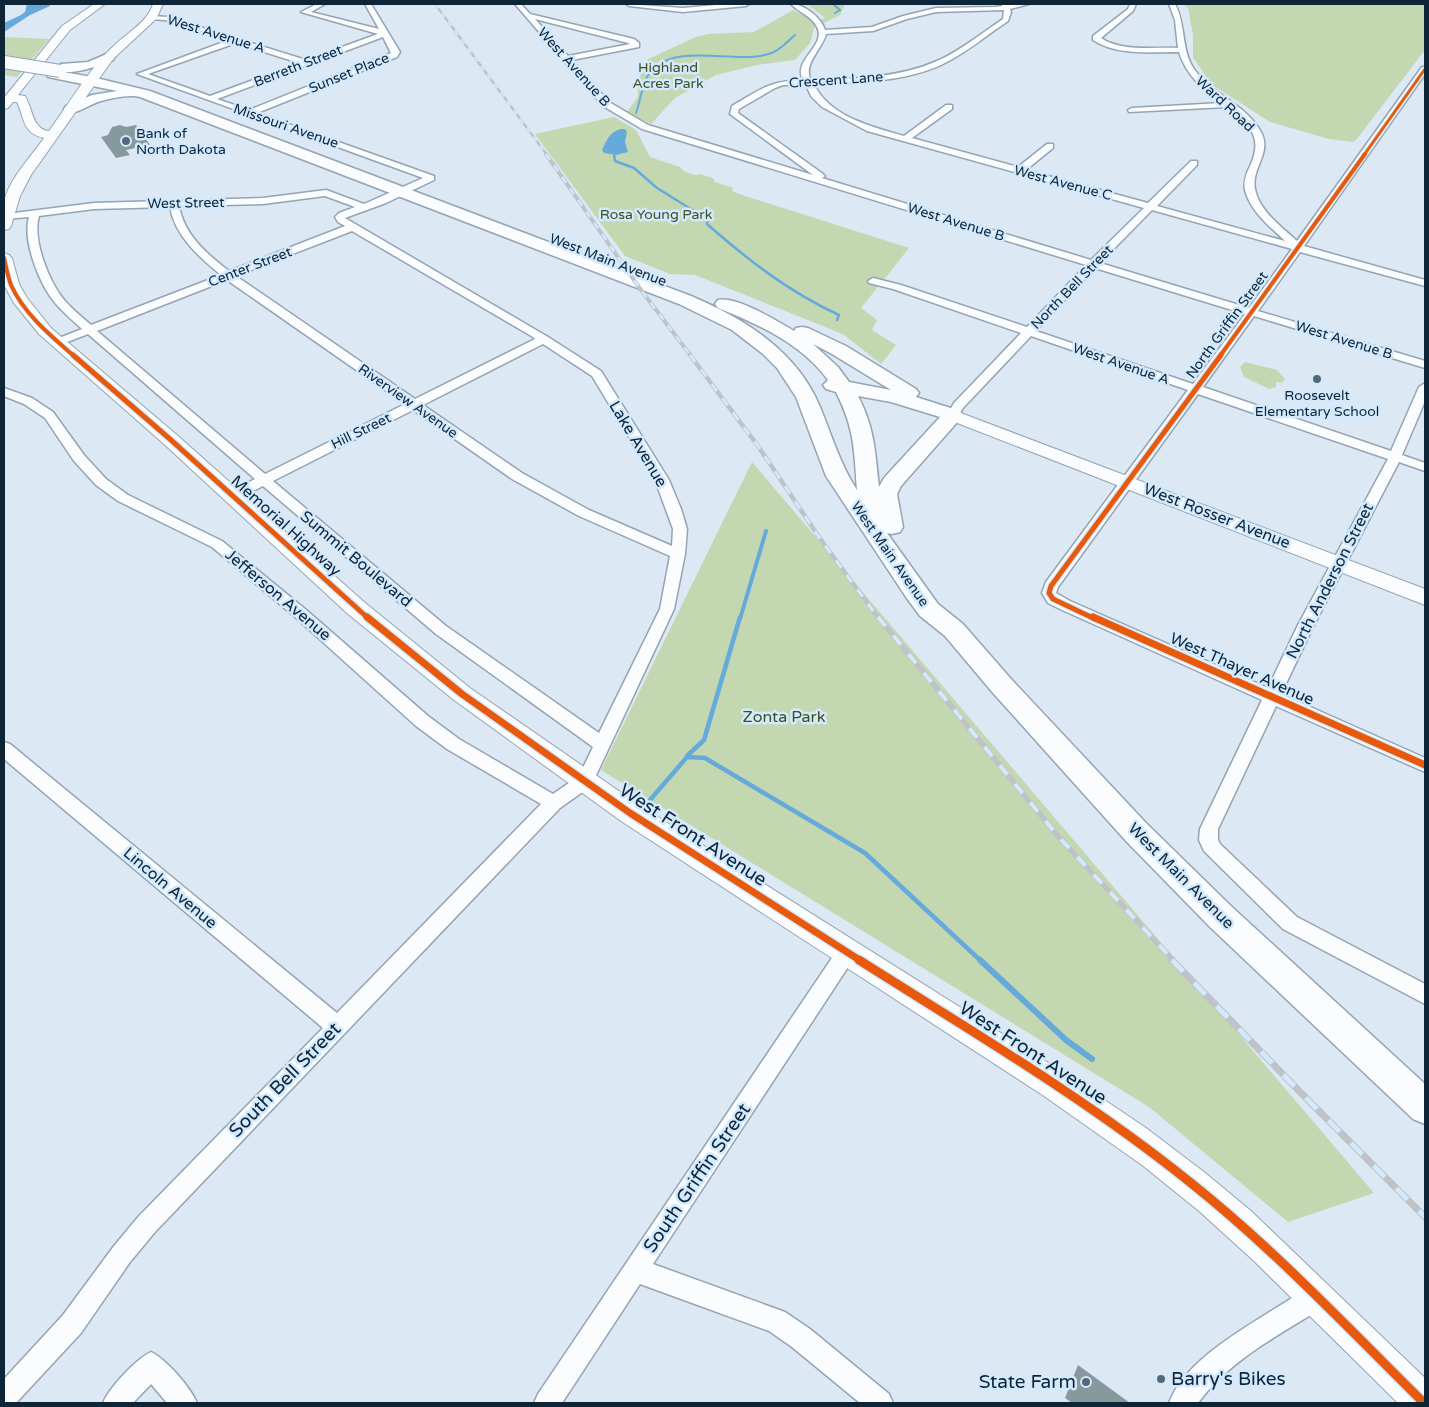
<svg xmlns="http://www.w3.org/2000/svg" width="1429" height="1407" font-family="'Varela Round',sans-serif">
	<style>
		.green { fill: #c3d8b0 }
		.water { fill: #66a9db }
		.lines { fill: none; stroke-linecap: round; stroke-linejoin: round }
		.stream-far4 { stroke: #66a9db; stroke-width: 2 }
		.stream-far3 { stroke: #66a9db; stroke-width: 2.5 }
		.stream-far2 { stroke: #66a9db; stroke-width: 4 }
		.stream-far1 { stroke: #66a9db; stroke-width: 4.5 }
		.stream { stroke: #66a9db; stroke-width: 6 }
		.building { fill: #869a9e }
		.street-casing { stroke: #94a4b3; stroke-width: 3 }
		.secondary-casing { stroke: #94a4b3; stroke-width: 2 }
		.primary-casing { stroke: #94a4b3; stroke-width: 3 }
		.street { fill: #fafcfd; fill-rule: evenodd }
		.secondary { fill: #fafcfd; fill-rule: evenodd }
		.primary { fill: #fafcfd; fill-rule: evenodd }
		.rail-far4-casing { stroke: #bfc3c7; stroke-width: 2.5 }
		.rail-far3-casing { stroke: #bfc3c7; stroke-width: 4 }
		.rail-far2-casing { stroke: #bfc3c7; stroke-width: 4.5 }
		.rail-far1-casing { stroke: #bfc3c7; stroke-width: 5.5 }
		.rail-casing { stroke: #bfc3c7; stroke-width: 7 }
		.rail-far4 { stroke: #d2e9fe; stroke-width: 2; stroke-dasharray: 5.5; stroke-linecap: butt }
		.rail-far3 { stroke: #d2e9fe; stroke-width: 2.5; stroke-dasharray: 7; stroke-linecap: butt }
		.rail-far2 { stroke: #d2e9fe; stroke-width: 3; stroke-dasharray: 9; stroke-linecap: butt }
		.rail-far1 { stroke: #d2e9fe; stroke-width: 4; stroke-dasharray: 12; stroke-linecap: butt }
		.rail { stroke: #d2e9fe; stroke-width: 5; stroke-dasharray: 16; stroke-linecap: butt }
		.primary-bridge-casing { stroke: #94a4b3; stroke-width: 14; stroke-linecap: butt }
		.primary-bridge { stroke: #fafcfd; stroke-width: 12 }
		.cycleway-far4-casing { stroke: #d2e9fe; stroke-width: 4.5 }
		.cycleway-far3-casing { stroke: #d2e9fe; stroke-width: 5.5 }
		.cycleway-far2-casing { stroke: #d2e9fe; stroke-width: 8 }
		.cycleway-far1-casing { stroke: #d2e9fe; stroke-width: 10 }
		.cycleway-casing { stroke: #d2e9fe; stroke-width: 12 }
		.cycleway-far4 { stroke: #e8590c; stroke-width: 3 }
		.cycleway-far3 { stroke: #e8590c; stroke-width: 4 }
		.cycleway-far2 { stroke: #e8590c; stroke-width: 5 }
		.cycleway-far1 { stroke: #e8590c; stroke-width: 7 }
		.cycleway { stroke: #e8590c; stroke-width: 9 }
		.poi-dot { fill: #556979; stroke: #d2e9fe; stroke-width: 2 }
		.labels { text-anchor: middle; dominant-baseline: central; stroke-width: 5; stroke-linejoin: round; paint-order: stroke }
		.far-street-label { font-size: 14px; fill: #0d2537; stroke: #d2e9fe }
		.far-park-label { font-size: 14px; fill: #40501d; stroke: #d2e9fe }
		.far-poi-label { font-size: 14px; fill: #0d2537; stroke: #d2e9fe; text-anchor: start }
		.street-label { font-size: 16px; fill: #0d2537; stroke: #d2e9fe }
		.park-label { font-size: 16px; fill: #40501d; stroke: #d2e9fe }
		.near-street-label { font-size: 19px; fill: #0d2537; stroke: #d2e9fe }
		.near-poi-label { font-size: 19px; fill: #0d2537; stroke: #d2e9fe; text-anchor: start }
	</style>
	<rect width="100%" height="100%" fill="#dce8f4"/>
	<g class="green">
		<polygon points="807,4 845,4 840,15 814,28 810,43 795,60 757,65 716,75 675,98 651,124 627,112 638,97 638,81 648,59 696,37 709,34 754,32 793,10 815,22 825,18"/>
		<polygon points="1183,4 1425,4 1425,50 1356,140 1353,142 1329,139 1270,122 1211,84 1193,57 1193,35 1188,8"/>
		<polygon points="4,37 49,39 17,77 4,75"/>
		<polygon points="614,117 636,130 650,157 680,167 685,172 695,175 700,174 713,178 715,182 733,188 732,191 742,195 909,248 861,308 877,320 872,330 896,345 881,364 844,335 823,326 695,275 670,274 625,256 535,134"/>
		<polygon points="1245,362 1277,370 1285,379 1282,383 1276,382 1276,387 1269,389 1244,377 1240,367"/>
		<polygon points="752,462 1374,1193 1288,1222 1149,1107 601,770"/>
	</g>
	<g class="water">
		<polygon points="27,4 49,4 50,6 30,15 4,32 4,23 21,15 25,12"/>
		<path d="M621,129h4l2,3 -2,10 3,10 -12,3 -12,-2 -2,-3c5,-10 7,-18 19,-21z"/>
	</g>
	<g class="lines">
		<g class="stream-far4">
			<polyline points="833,4 840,10 835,13"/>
			<path d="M636,113c5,-13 6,-33 16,-43 28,-29 88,-3 122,-18 8,-4 14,-11 21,-17"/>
			<polyline points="614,151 614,155"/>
		</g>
		<path class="stream-far3" d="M614,154l1,7 19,7 23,20 50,31v5c41,36 82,68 132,91l-2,5"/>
		<polyline class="stream-far2" points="740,619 766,531"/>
		<g class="stream-far1">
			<polyline points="687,756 704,740 740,617"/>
			<polyline points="650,800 687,757 705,758 865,853 981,961"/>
		</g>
		<polyline class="stream" points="980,960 1066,1040 1092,1059"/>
	</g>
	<g class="building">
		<polygon points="120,125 126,127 136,125 150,145 126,150 130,155 116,158 101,137 108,135 112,127"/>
		<polygon points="1078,1365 1130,1403 1072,1403 1065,1398"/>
	</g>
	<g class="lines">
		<g class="street-casing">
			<g id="street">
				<path d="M317,4h8l-14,8 68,17 -14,-25h6l29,48 -3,5 -140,56 177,63v4l-48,23 -41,15 203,119 53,34 68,109 12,29 6,20 -2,25 -11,55 -83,177 -31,22 -405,424 -25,30 -49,71 -65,70h-12v-24l59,-64 51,-69 25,-30 184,-188 -319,-269v-17l6,2 327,269 204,-209 -94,-55 -31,-23 -121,-109 -83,-70 -94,-46 -22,-16 -22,-24 -29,-43 -21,-14 -20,-8v-8l28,10 21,14 31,43 22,24 22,16 94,46 83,68 123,107 31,23 94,55 26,-18 14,-29 -157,-113 -173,-148 -26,13h-10l-2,-3 2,-3 28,-14 -167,-145 -26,10h-8l-2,-2 2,-2 28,-11c-9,-8 -18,-16 -26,-25 -16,-18 -34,-63 -27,-87l-25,2v-4l2,-1 88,-11 169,-5 63,-8 38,14 59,-26 -286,-104 92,-34 -64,-20 -15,-1v-2l2,-1 16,1 138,43 72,-26 -77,-22zM383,37l8,16 -142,57 -32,-11zM236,43l63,20 -89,33 -62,-22zM325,196l30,11 -16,6 -4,4 3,5 7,4 -116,45c-22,-17 -45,-36 -50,-65l84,-2zM170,207c5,29 29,50 51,68l-130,50c-9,-8 -18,-15 -26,-24 -16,-19 -33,-61 -26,-85l55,-7zM352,231l181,106 2,2 -120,60 -179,-123zM227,280l178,124 -140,70 -168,-143zM543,344l49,32 63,104 18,49 -1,17 -83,-36 -67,-37 -99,-68zM413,410l99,69 67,37 91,40 -10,53 -61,124 -153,-107 -173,-145z"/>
				<path d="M515,4h6l9,10 104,25 5,4v4l-67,13 37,42 39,23 165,50 -83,-61 2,-8c29,-17 37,-25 71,-26 -11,-20 24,-34 14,-53 -5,-11 -19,-15 -26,-23 13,0 30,13 34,26l47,-3 31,-11 33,-8 59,-1 7,-1v-2h27l-19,5 1,3 -3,9c-21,14 -42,32 -65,43 -37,18 -88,19 -129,20 15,33 59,43 90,52l42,-31h6v4l-40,29 106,29 29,-23h6v4l-27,22 122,33 43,-42h6v4l-40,41 128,35c-15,-14 -35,-30 -40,-51 -2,-9 2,-18 6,-26 12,-28 -2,-40 -24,-57l-98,5 -1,-2 4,-2 89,-5c-18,-14 -35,-28 -42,-51 -28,0 -62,4 -86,-12v-4l35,-27 2,-5h6l-3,7 -32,27c20,14 53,9 77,10l-3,-28 -6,-16h6c11,20 6,46 19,65 18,26 54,36 68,65 9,20 -11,35 -7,55 4,22 27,38 42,52l125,-174h3v7l-121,172 121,34v6l-125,-34 -42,59 167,50v7l-171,-52 -51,71 188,64 28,-64 6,-4v18l-23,54 23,8v8l-26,-9 -85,163 -33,69 144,64v14l-149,-66 -58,123v11l2,4 77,73 128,67v20l-142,-75 -79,-78 -5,-11 1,-11 62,-129 -202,-91 -12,-6 -6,-10 4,-11 142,-192 -157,-54 -68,72 -6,10h-8l-2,-3 7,-12 67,-70 -128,-44 -24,-6 -1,-2 5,-3 28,7 126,42 59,-62 -444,-136 -39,-23zM1004,10l-1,9c-21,14 -43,32 -66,42 -38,17 -85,18 -126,19 -9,-15 12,-32 15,-46l47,-3 34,-12 29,-7zM535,19l93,24 2,1 -62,12zM783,85h23l5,11 11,11 45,24 277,77 -53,52 -269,-82 3,-2 -2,-2 -85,-61 1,-4 36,-21zM1152,210l140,39 -43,59 -149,-45zM1095,268l150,46 -52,70 -157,-53zM1198,394l190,65 -90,166 -30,63 -198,-87 -14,-8 2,-6z"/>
				<polygon points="626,4 683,8 727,4 749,4 746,6 683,12 629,6"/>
				<polygon points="847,943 854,946 857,952 854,958 653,1264 785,1312 810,1329 889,1394 893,1403 860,1403 792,1347 769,1331 640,1284 562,1403 534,1403 538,1394 840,946"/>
				<path d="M1316,1285l9,3 3,9 -3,9c-44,28 -96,54 -127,97h-29c15,-41 72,-73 107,-95 13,-8 26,-17 40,-23z"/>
				<path d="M151,1352c15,7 40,36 46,51h-30l-16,-19 -18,19h-30c6,-15 33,-44 48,-51z"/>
			</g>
		</g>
		<g class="secondary-casing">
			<g id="secondary">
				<path d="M94,4h11l-35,26 -52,65 7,1c8,13 7,33 24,35 20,-27 43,-67 68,-88 13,-12 31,-22 36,-39h10l-7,15 -43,40 -82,116 -11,21 -9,30 -2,3 -5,1c0,-9 -2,-19 0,-28 5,-23 27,-45 40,-64 -22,-5 -19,-19 -27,-36h-4l-5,6 -4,1v-11l58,-72z"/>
				<polygon points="4,253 9,255 12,258 19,284 27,298 51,328 178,436 364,602 470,688 639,805 1066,1074 1146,1128 1204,1172 1251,1211 1425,1378 1425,1403 1398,1403 1253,1260 1199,1211 1142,1165 1044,1096 621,821 454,700 348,614 164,444 39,334 14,303 4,285"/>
				<polygon points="953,410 1425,589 1425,605 947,419 944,415 947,411"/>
			</g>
		</g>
		<g class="primary-casing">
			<g id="primary">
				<path d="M109,53l4,1 2,3 -2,3c-12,5 -48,19 -58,8l6,-4 27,-2z"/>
				<path d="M52,70l40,7 58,14 541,205c54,23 106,55 129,111 12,29 20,57 37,83 -3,-40 -2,-60 -21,-98l-10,-3 -3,-4 5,-5c-26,-36 -70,-56 -110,-72l-3,-4 3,-4c19,-4 59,21 76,31l2,-3 6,-1 6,1 38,18 70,43 3,4 -3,4 44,14 3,4 -3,4 -59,67 -4,8 6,33 -3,5 -8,2 -5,-1 51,71 25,20 48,55 135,144 86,84 193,177v40l-12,-5 -203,-192 -84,-86 -133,-148 -48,-57 -25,-20 -14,-19 -80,-121 -30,-79 -19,-29 -14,-14 -31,-24 -53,-26 -539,-207c-10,-3 -28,1 -39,4 -12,3 -23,14 -35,11l-2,-3 2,-3 26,-11 25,-4 -69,-14 -2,-3zM813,344l19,10 59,36 -42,-8 -11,-15zM858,396l33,6 49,15 -56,61 -5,9c-4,-35 -4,-58 -21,-91z"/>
			</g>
		</g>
		<use href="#street" class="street"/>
		<use href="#secondary" class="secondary"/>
		<use href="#primary" class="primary"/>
		<g class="rail-far4-casing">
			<polyline id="rail-far4" points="435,4 547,155"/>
		</g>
		<g class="rail-far3-casing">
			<polyline id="rail-far3" points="546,154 641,290 691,356"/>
		</g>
		<g class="rail-far2-casing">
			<polyline id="rail-far2" points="690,355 758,446 819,537 879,619"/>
		</g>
		<g class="rail-far1-casing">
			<polyline id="rail-far1" points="878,617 1057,835 1174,961"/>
		</g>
		<g class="rail-casing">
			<polyline id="rail" points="1172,960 1305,1097 1425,1217"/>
		</g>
		<use href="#rail-far4" class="rail-far4"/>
		<use href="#rail-far3" class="rail-far3"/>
		<use href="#rail-far2" class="rail-far2"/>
		<use href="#rail-far1" class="rail-far1"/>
		<use href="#rail" class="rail"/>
		<g class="primary-bridge-casing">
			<polyline id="primary-bridge" points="4,62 60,71"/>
		</g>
		<use href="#primary-bridge" class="primary-bridge"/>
		<g class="cycleway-far4-casing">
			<polyline id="cycleway-far4" points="1364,155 1425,69"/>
		</g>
		<g class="cycleway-far3-casing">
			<g id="cycleway-far3">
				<path d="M4,258c2,9 4,19 7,27 13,29 40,51 63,71"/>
				<polyline points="1220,356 1365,154"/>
			</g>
		</g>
		<g class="cycleway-far2-casing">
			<g id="cycleway-far2">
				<polyline points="73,355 171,440 369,619"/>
				<polyline points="1095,619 1053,599 1049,593 1051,586 1221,355"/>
			</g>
		</g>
		<g class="cycleway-far1-casing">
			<g id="cycleway-far1">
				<polyline points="367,617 462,694 630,813 861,961"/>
				<polyline points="1093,617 1425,765"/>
			</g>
		</g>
		<g class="cycleway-casing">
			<path id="cycleway" d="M859,960c112,71 228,139 332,223 83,66 157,145 233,220"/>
		</g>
		<use href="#cycleway-far4" class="cycleway-far4"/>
		<use href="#cycleway-far3" class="cycleway-far3"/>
		<use href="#cycleway-far2" class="cycleway-far2"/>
		<use href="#cycleway-far1" class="cycleway-far1"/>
		<use href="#cycleway" class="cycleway"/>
	</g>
	<g class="poi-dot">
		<circle cx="126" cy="141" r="5"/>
		<circle cx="1317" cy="379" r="5"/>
		<circle cx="1161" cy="1379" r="5"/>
		<circle cx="1086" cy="1382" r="5"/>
	</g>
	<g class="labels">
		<g class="far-street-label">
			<text transform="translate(216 34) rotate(17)">West Avenue A</text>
			<text transform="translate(298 66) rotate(-21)">Berreth Street</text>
			<text transform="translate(574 67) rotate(48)">West Avenue B</text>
			<text transform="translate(349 73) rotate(-22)">Sunset Place</text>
			<text transform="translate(836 80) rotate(-4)">Crescent Lane</text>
			<text transform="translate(1225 104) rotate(43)">Ward Road</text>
			<text transform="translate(286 126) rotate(19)">Missouri Avenue</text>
			<text transform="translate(1063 183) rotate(15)">West Avenue C</text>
			<text transform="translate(186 203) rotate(-1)">West Street</text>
			<text transform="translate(956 222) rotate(17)">West Avenue B</text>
			<text transform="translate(608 260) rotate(21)">West Main Avenue</text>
			<text transform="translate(250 267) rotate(-21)">Center Street</text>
			<text transform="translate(1072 287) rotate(-46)">North Bell Street</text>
			<text transform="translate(1227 325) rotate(-54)">North Griffin Street</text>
			<text transform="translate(1344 340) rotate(17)">West Avenue B</text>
			<text transform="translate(1121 364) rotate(19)">West Avenue A</text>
			<text transform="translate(408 401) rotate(35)">Riverview Avenue</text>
			<text transform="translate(361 431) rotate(-26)">Hill Street</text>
			<text transform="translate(890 554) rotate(55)">West Main Avenue</text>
		</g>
		<g class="far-park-label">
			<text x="668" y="67">Highland<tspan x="668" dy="16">Acres Park</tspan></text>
			<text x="656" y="214">Rosa Young Park</text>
		</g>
		<g class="far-poi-label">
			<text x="136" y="133">Bank of<tspan x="136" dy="16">North Dakota</tspan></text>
			<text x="1317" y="395" text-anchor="middle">Roosevelt<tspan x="1317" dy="16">Elementary School</tspan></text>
		</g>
		<g class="street-label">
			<text transform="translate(638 444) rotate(59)">Lake Avenue</text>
			<text transform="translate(1217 516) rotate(21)">West Rosser Avenue</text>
			<text transform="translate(286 526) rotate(42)">Memorial Highway</text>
			<text transform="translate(356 559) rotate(40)">Summit Boulevard</text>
			<text transform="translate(1330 581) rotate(-63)">North Anderson Street</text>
			<text transform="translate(278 595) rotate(40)">Jefferson Avenue</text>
			<text transform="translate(1242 669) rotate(24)">West Thayer Avenue</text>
			<text transform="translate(1181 876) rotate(45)">West Main Avenue</text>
			<text transform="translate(170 888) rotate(40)">Lincoln Avenue</text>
		</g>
		<g class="park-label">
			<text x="784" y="717">Zonta Park</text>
		</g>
		<g class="near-street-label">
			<text transform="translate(693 835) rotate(33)">West Front Avenue</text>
			<text transform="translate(1033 1053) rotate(33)">West Front Avenue</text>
			<text transform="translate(285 1080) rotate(-46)">South Bell Street</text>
			<text transform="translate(697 1178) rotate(-56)">South Griffin Street</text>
		</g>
		<g class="near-poi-label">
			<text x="1171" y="1379">Barry's Bikes</text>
			<text x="1076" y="1382" text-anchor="end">State Farm</text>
		</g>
	</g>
	<rect width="1429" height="1407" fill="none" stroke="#0d2537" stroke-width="10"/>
</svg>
